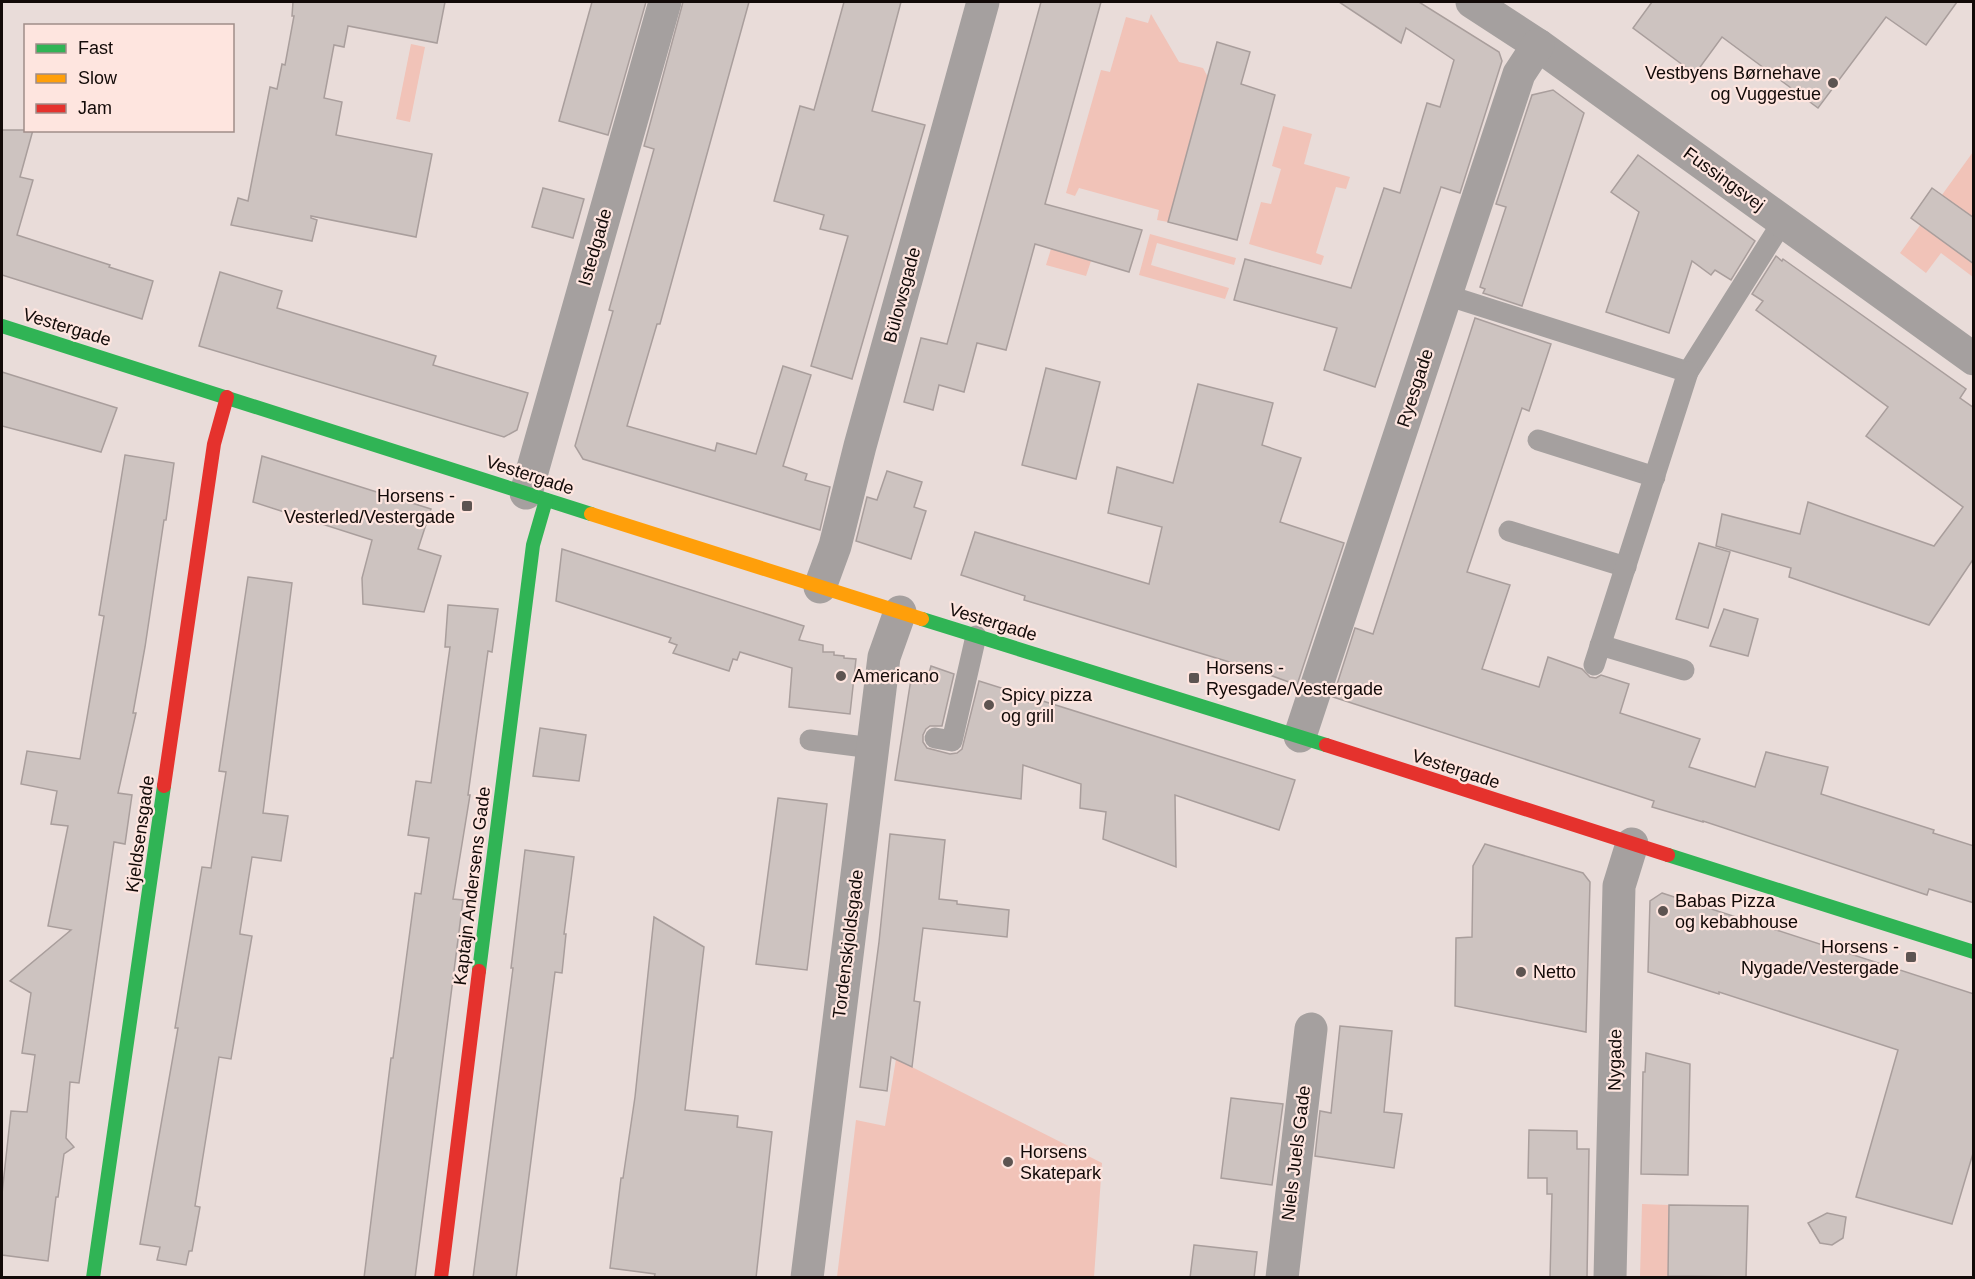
<svg xmlns="http://www.w3.org/2000/svg" width="1975" height="1279" font-family="Helvetica,sans-serif">
	<style>
		.green { fill: #f1c3b8 }
		.building { fill: #cdc3c0; stroke: #a99e9c; stroke-width: 1.5 }
		.lines { fill: none; stroke-linecap: round; stroke-linejoin: round }
		.lane { stroke: #a5a09f; stroke-width: 21 }
		.street { stroke: #a5a09f; stroke-width: 33 }
		.fast { stroke: #30b455; stroke-width: 14 }
		.slow { stroke: #ff9f0a; stroke-width: 14 }
		.jam { stroke: #e5322d; stroke-width: 14 }
		.poi-dot { fill: #5d5451; stroke: #fee5df; stroke-width: 2 }
		.labels { text-anchor: middle; dominant-baseline: central; stroke-width: 4.5; stroke-linejoin: round; paint-order: stroke }
		.poi-label { font-size: 18px; fill: #120a08; stroke: #fee5df; text-anchor: start }
		.street-label { font-size: 18px; fill: #120a08; stroke: #fee5df }
	</style>
	<rect width="100%" height="100%" fill="#e9dcd9"/>
	<g class="green">
		<polygon points="1151,14 1179,62 1203,68 1224,107 1201,101 1168,222 1157,220 1159,210 1079,188 1075,196 1066,193 1101,70 1110,72 1126,17 1148,23"/>
		<polygon points="411,44 425,47 410,122 396,119"/>
		<polygon points="1283,126 1312,134 1304,164 1350,177 1346,189 1336,187 1316,253 1324,256 1321,265 1249,244 1261,202 1271,204 1281,169 1272,166"/>
		<polygon points="1973,152 1973,218 1947,244 1973,264 1973,277 1941,253 1926,273 1900,253"/>
		<polygon points="1150,234 1236,258 1234,265 1157,243 1151,265 1229,288 1225,299 1139,275"/>
		<polygon points="1055,236 1065,238 1061,252 1091,261 1086,276 1046,265"/>
		<polygon points="896,1059 1102,1163 1094,1277 837,1277 856,1120 885,1126"/>
		<polygon points="1642,1204 1669,1205 1668,1276 1746,1277 1640,1277"/>
	</g>
	<g class="building">
		<polygon points="293,2 445,2 437,43 348,26 344,47 334,45 324,98 342,102 336,135 432,154 416,237 311,216 311,218 317,220 312,241 231,225 238,198 248,201 270,87 277,89 282,64 285,65 294,16 292,16"/>
		<polygon points="592,2 646,2 608,135 559,121"/>
		<polygon points="683,2 749,2 660,324 657,324 627,426 715,451 717,443 756,454 783,366 811,375 783,466 807,474 805,480 830,487 820,530 583,459 575,446 613,311 609,310 654,149 644,146"/>
		<polygon points="844,2 901,2 872,111 925,125 852,379 811,366 848,236 820,229 824,215 774,201 800,106 814,110"/>
		<polygon points="1041,2 1101,2 1045,204 1142,230 1129,272 1035,244 1006,350 977,343 964,392 939,385 933,410 904,402 921,338 947,344"/>
		<polygon points="1339,2 1419,2 1499,52 1502,61 1460,193 1441,187 1375,387 1324,370 1337,328 1234,300 1245,259 1351,288 1384,188 1400,193 1427,103 1440,107 1454,60 1406,28 1401,43"/>
		<polygon points="1652,2 1957,2 1926,45 1886,17 1818,108 1722,37 1695,74 1633,28"/>
		<polygon points="1217,42 1250,52 1241,84 1275,95 1237,240 1168,222"/>
		<polygon points="1553,90 1584,113 1522,306 1483,293 1485,289 1480,287 1506,207 1496,204 1532,95"/>
		<polygon points="2,130 33,130 20,177 33,180 17,235 110,265 109,267 153,281 142,319 2,275"/>
		<polygon points="1638,155 1755,241 1731,280 1715,270 1711,275 1692,261 1669,333 1606,312 1639,212 1611,192"/>
		<polygon points="543,188 584,199 573,238 532,227"/>
		<polygon points="1932,188 1974,218 1974,264 1911,218"/>
		<polygon points="1776,256 1782,261 1783,259 1966,389 1960,398 1974,408 1974,558 1929,625 1789,577 1791,568 1716,546 1722,514 1800,534 1808,502 1934,546 1963,507 1866,436 1888,407 1756,310 1763,301 1752,294"/>
		<polygon points="220,272 282,291 277,308 436,356 433,365 528,393 517,430 504,437 199,346"/>
		<polygon points="1475,318 1551,344 1529,411 1522,408 1467,572 1510,585 1482,669 1539,687 1548,657 1582,669 1590,677 1596,678 1601,675 1629,684 1620,713 1700,739 1689,767 1755,787 1766,752 1828,767 1821,794 1934,830 1933,833 1974,846 1974,903 1929,889 1927,895 1703,821 1703,822 1652,807 1654,801 1333,697 1355,628 1373,634"/>
		<polygon points="1046,368 1100,382 1076,479 1022,465"/>
		<polygon points="2,372 117,408 101,452 2,426"/>
		<polygon points="1198,384 1273,403 1262,445 1301,458 1280,522 1344,543 1297,685 1256,670 1024,600 1025,596 961,575 975,532 1149,584 1162,527 1108,513 1117,467 1173,483"/>
		<polygon points="125,455 174,463 166,520 164,520 145,647 133,713 136,713 118,793 132,795 125,844 114,842 79,1083 70,1082 66,1138 74,1147 64,1154 58,1197 56,1197 48,1261 2,1255 2,1194 11,1111 27,1112 35,1055 22,1053 31,993 10,981 71,930 48,926 68,826 51,824 57,791 21,784 27,751 80,759 104,616 99,615"/>
		<polygon points="262,456 431,509 418,549 441,556 424,612 363,604 362,578 372,540 253,502"/>
		<polygon points="887,471 922,482 914,507 926,511 911,559 856,541 867,497 877,500"/>
		<polygon points="1699,543 1730,552 1708,628 1676,619"/>
		<polygon points="562,549 804,626 799,640 823,645 823,652 834,652 834,655 844,656 844,658 856,659 850,714 789,707 792,668 740,652 737,660 733,659 729,671 673,653 677,645 669,642 671,638 556,601"/>
		<polygon points="248,577 292,583 263,813 288,816 281,861 252,857 240,932 240,934 252,936 231,1059 219,1057 195,1206 200,1207 192,1251 189,1251 186,1265 157,1260 160,1247 140,1244 178,1028 175,1028 202,867 211,868 226,772 219,771"/>
		<polygon points="448,605 498,609 492,652 488,651 468,795 470,795 453,899 463,900 415,1278 364,1278 391,1058 393,1058 415,893 421,894 429,838 408,835 416,781 431,783 450,647 445,647"/>
		<polygon points="1724,609 1758,619 1748,656 1710,646"/>
		<polygon points="931,666 954,674 942,726 930,726 926,729 923,735 923,742 927,748 950,754 957,753 962,749 979,681 1295,780 1279,830 1175,795 1176,867 1103,839 1106,812 1080,808 1081,784 1023,765 1021,799 895,780 911,679 926,684"/>
		<polygon points="540,728 586,735 579,781 533,776"/>
		<polygon points="778,798 827,804 807,970 756,964"/>
		<polygon points="890,834 945,840 939,899 957,901 957,904 1009,910 1007,937 923,928 914,1001 920,1002 912,1067 891,1057 887,1091 860,1087 879,942"/>
		<polygon points="1485,844 1583,873 1590,882 1586,1032 1455,1006 1456,938 1472,937 1473,866"/>
		<polygon points="525,850 574,857 564,934 566,934 562,973 555,972 516,1278 473,1278 513,968 511,968"/>
		<polygon points="1662,893 1974,994 1974,1150 1952,1224 1856,1197 1898,1050 1719,992 1719,994 1648,972 1650,901"/>
		<polygon points="654,917 704,947 685,1110 738,1116 737,1127 772,1132 756,1278 654,1278 655,1274 610,1268 621,1178 623,1178 635,1097"/>
		<polygon points="1340,1026 1392,1031 1384,1112 1402,1114 1394,1168 1315,1156 1320,1111 1331,1113"/>
		<polygon points="1646,1053 1690,1064 1688,1175 1641,1174 1643,1072 1645,1072"/>
		<polygon points="1231,1098 1283,1104 1272,1185 1221,1178"/>
		<polygon points="1529,1130 1577,1131 1577,1149 1589,1149 1587,1278 1550,1278 1552,1194 1547,1194 1547,1178 1528,1178"/>
		<polygon points="1669,1205 1748,1206 1746,1277 1668,1276"/>
		<polygon points="1827,1213 1846,1217 1843,1238 1832,1245 1820,1243 1808,1223"/>
		<polygon points="1194,1245 1257,1252 1254,1278 1190,1278"/>
	</g>
	<g class="lines">
		<g class="lane">
			<polyline points="1446,295 1688,372 1783,221"/>
			<polyline points="1538,440 1655,477"/>
			<polyline points="1509,531 1626,567"/>
			<polyline points="1600,645 1684,670"/>
			<polyline points="1594,665 1688,372"/>
			<polyline points="935,738 952,741 976,636"/>
			<polyline points="810,740 872,748"/>
		</g>
		<g class="street">
			<polyline points="1472,2 1538,45 1974,359"/>
			<polyline points="526,493 665,2"/>
			<polyline points="820,587 835,546 860,446 983,2"/>
			<polyline points="1300,736 1519,74 1538,45"/>
			<polyline points="807,1278 884,657 900,612"/>
			<polyline points="1282,1278 1311,1029"/>
			<polyline points="1610,1278 1619,886 1632,844"/>
		</g>
		<g class="fast">
			<polyline points="2,326 591,514"/>
			<polyline points="922,619 1326,745"/>
			<polyline points="1668,855 1974,952"/>
			<polyline points="479,971 533,545 546,500"/>
			<polyline points="93,1278 164,786"/>
		</g>
		<polyline class="slow" points="591,514 922,619"/>
		<g class="jam">
			<polyline points="1326,745 1668,855"/>
			<polyline points="164,786 214,444 227,397"/>
			<polyline points="441,1278 479,971"/>
		</g>
	</g>
	<g class="poi-dot">
		<circle cx="1833" cy="83" r="6"/>
		<rect x="461" y="500" width="12" height="12" rx="3"/>
		<circle cx="841" cy="676" r="6"/>
		<rect x="1188" y="672" width="12" height="12" rx="3"/>
		<circle cx="989" cy="705" r="6"/>
		<circle cx="1663" cy="911" r="6"/>
		<rect x="1905" y="951" width="12" height="12" rx="3"/>
		<circle cx="1521" cy="972" r="6"/>
		<circle cx="1008" cy="1162" r="6"/>
	</g>
	<g class="labels">
		<g class="poi-label">
			<text x="1821" y="73" text-anchor="end">Vestbyens Børnehave<tspan x="1821" dy="21">og Vuggestue</tspan></text>
			<text x="455" y="496" text-anchor="end">Horsens -<tspan x="455" dy="21">Vesterled/Vestergade</tspan></text>
			<text x="1206" y="668">Horsens -<tspan x="1206" dy="21">Ryesgade/Vestergade</tspan></text>
			<text x="853" y="676">Americano</text>
			<text x="1001" y="695">Spicy pizza<tspan x="1001" dy="21">og grill</tspan></text>
			<text x="1675" y="901">Babas Pizza<tspan x="1675" dy="21">og kebabhouse</tspan></text>
			<text x="1899" y="947" text-anchor="end">Horsens -<tspan x="1899" dy="21">Nygade/Vestergade</tspan></text>
			<text x="1533" y="972">Netto</text>
			<text x="1020" y="1152">Horsens<tspan x="1020" dy="21">Skatepark</tspan></text>
		</g>
		<g class="street-label">
			<text transform="translate(1724 179) rotate(36)">Fussingsvej</text>
			<text transform="translate(595 247) rotate(-74)">Istedgade</text>
			<text transform="translate(902 295) rotate(-75)">Bülowsgade</text>
			<text transform="translate(67 327) rotate(17)">Vestergade</text>
			<text transform="translate(1415 388) rotate(-72)">Ryesgade</text>
			<text transform="translate(530 475) rotate(18)">Vestergade</text>
			<text transform="translate(993 622) rotate(17)">Vestergade</text>
			<text transform="translate(1456 769) rotate(18)">Vestergade</text>
			<text transform="translate(140 834) rotate(-82)">Kjeldsensgade</text>
			<text transform="translate(472 886) rotate(-83)">Kaptajn Andersens Gade</text>
			<text transform="translate(848 944) rotate(-83)">Tordenskjoldsgade</text>
			<text transform="translate(1615 1060) rotate(-89)">Nygade</text>
			<text transform="translate(1296 1153) rotate(-83)">Niels Juels Gade</text>
		</g>
	</g>
	<rect width="1975" height="1279" fill="none" stroke="#120a08" stroke-width="6"/>
	<rect x="24" y="24" width="210" height="108" fill="#fee5df" stroke="#a08d89" stroke-width="1.5"/>
	<rect x="36" y="44" width="30" height="9" fill="#30b455" stroke="#a08d89" stroke-width="1.5"/>
	<text x="78" y="54" font-size="18" fill="#120a08">Fast</text>
	<rect x="36" y="74" width="30" height="9" fill="#ff9f0a" stroke="#a08d89" stroke-width="1.5"/>
	<text x="78" y="84" font-size="18" fill="#120a08">Slow</text>
	<rect x="36" y="104" width="30" height="9" fill="#e5322d" stroke="#a08d89" stroke-width="1.5"/>
	<text x="78" y="114" font-size="18" fill="#120a08">Jam</text>
</svg>
